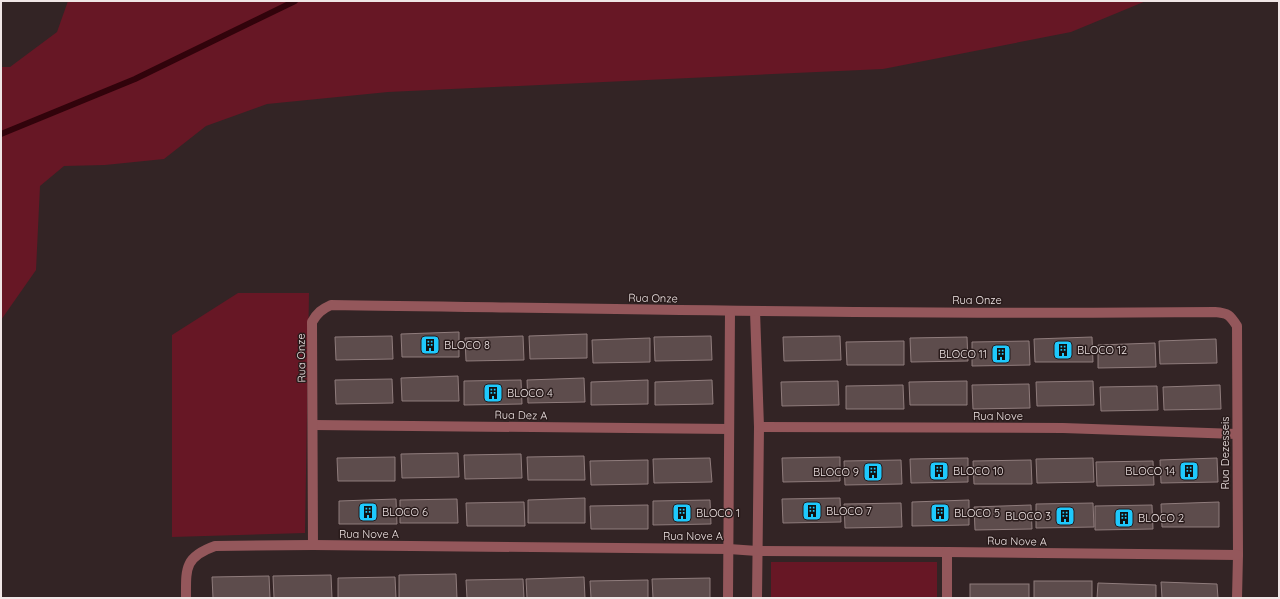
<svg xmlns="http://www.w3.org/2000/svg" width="1280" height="599" font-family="Quicksand,sans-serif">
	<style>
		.green { fill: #671725 }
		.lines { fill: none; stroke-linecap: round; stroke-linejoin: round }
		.stream { stroke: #31030b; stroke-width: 6 }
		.building { fill: #5d4c4c; stroke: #8f7c7c }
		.minor { stroke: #94575b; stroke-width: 10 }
		.labels { text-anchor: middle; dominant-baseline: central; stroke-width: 3; stroke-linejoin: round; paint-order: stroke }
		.street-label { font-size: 11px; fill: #f0e6e6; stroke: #291b1b }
		.poi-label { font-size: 11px; fill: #f0e6e6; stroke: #291b1b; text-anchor: start }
	</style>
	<rect width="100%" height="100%" fill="#332425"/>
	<g class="green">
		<polygon points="68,1 1146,1 1071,32 883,69 388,92 267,104 206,126 164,159 105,165 64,166 40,186 36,270 1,320 1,67 10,67 57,32"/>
		<polygon points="238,293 309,293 305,533 172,537 172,335"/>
		<rect x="771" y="562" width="166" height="36"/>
	</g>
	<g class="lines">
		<polyline class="stream" points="1,134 135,79 295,1"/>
	</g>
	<g class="building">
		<polygon points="459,332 459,357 402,357 401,334"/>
		<polygon points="587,334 587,358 530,359 529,336"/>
		<polygon points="392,336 393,359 336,360 335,337"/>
		<polygon points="523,336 524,360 466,361 465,338"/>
		<polygon points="711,336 712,360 655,361 654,337"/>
		<polygon points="840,336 841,360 784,361 783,337"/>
		<polygon points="967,337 968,361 911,362 910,338"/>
		<polygon points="1092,337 1093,362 1035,362 1034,339"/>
		<polygon points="650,338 650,362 593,363 592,340"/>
		<polygon points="1216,339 1217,363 1160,364 1159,341"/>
		<polygon points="904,341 904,365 847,365 846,342"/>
		<polygon points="1029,341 1030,365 972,366 972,342"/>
		<polygon points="1155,343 1156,367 1098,368 1098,345"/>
		<polygon points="458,376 459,401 402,401 401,378"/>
		<polygon points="584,378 585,402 528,403 527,380"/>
		<polygon points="392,379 393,403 336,404 335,380"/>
		<polygon points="521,380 522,404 464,405 464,381"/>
		<polygon points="648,380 648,404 591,405 591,382"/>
		<polygon points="712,380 713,404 655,405 655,382"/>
		<polygon points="838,381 839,405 782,406 781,382"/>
		<polygon points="967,381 967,405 910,405 909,382"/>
		<polygon points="1093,381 1094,405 1037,406 1036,382"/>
		<polygon points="1029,384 1030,408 973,409 972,385"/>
		<polygon points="903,385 904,409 846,409 846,386"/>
		<polygon points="1220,385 1221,409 1164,410 1163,387"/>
		<polygon points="1157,386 1158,410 1101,411 1100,387"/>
		<polygon points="458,453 459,477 402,478 401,454"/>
		<polygon points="521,454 522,478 465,479 464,455"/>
		<polygon points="584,456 585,480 528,480 527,457"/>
		<polygon points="395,457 395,481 338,481 337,458"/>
		<polygon points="840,457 840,481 783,482 782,458"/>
		<polygon points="710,458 712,482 654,483 653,459"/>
		<polygon points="968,458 968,482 911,483 910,459"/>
		<polygon points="1093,458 1094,482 1037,483 1036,459"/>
		<polygon points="1217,458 1218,482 1161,483 1160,460"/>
		<polygon points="648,460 648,484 591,485 590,461"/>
		<polygon points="901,460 902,484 845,485 844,461"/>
		<polygon points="1031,460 1032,484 974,484 973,461"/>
		<polygon points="1153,461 1154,485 1097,486 1096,462"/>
		<polygon points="585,498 585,523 528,523 528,500"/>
		<polygon points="840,498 841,522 783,523 782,499"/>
		<polygon points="396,499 397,524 339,524 339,501"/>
		<polygon points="457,499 458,523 400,523 400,500"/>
		<polygon points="710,500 711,524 653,525 653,501"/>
		<polygon points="969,500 969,525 912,526 912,502"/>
		<polygon points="524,502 525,526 467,526 466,503"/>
		<polygon points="1219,502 1219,527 1162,527 1161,504"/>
		<polygon points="901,503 902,527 845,528 844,504"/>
		<polygon points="1093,503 1094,527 1036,528 1036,504"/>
		<polygon points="648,505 648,529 591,529 590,506"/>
		<polygon points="1031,505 1032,529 975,530 974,507"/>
		<polygon points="1152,505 1153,529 1095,530 1095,506"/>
		<polygon points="456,574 457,598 399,598 399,575"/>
		<polygon points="331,575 332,598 274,598 273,576"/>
		<polygon points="269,576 270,598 213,598 212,577"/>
		<polygon points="395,577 396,598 338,598 338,578"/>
		<polygon points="584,577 585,598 527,598 526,579"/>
		<polygon points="710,578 710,598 653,598 652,579"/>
		<polygon points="523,579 524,598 467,598 466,580"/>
		<polygon points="648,580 648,598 591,598 590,581"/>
		<rect x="1034" y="581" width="58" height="17"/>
		<polygon points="1161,582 1217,584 1218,598 1162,598"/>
		<polygon points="1098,583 1156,585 1156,598 1097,598"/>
		<rect x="970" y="584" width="59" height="14"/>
	</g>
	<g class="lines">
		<g class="minor">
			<polyline points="755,311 759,427 757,598"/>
			<polyline points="314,425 729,429"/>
			<polyline points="759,427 1063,428 1237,434"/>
			<path d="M313,545l-1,-223c5,-9 10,-13 19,-17 295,4 590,10 884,7 13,1 15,3 22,14l1,229 -1,43"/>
			<path d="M186,598c0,-29 -2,-41 29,-52l98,-1 416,4 28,2 190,1 291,3"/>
			<polyline points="728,598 730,311"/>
			<polyline points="947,598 947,552"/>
		</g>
	</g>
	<defs>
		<g id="building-square" transform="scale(1)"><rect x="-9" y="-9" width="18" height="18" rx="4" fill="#1ec9fd" stroke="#291b1b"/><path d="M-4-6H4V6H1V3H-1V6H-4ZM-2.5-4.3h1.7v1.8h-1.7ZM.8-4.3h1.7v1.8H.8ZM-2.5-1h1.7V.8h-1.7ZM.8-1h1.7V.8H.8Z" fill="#111"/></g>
	</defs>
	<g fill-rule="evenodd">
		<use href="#building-square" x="430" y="345"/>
		<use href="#building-square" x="1063" y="350"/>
		<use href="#building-square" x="1001" y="354"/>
		<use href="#building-square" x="493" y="393"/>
		<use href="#building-square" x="939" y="471"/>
		<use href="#building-square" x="1189" y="471"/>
		<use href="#building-square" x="873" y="472"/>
		<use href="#building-square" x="812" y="511"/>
		<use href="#building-square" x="368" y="512"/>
		<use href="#building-square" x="682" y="513"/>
		<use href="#building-square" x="940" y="513"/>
		<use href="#building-square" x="1065" y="516"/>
		<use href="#building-square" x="1124" y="518"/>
	</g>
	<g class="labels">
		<g class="street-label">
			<text transform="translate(653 298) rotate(1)">Rua Onze</text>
			<text x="977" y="300">Rua Onze</text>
			<text transform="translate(301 358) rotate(-91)">Rua Onze</text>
			<text transform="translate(521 415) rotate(1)">Rua Dez A</text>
			<text x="998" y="416">Rua Nove</text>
			<text transform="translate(1225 453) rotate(-90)">Rua Dezesseis</text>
			<text x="369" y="534">Rua Nove A</text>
			<text x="693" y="536">Rua Nove A</text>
			<text transform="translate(1017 541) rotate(1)">Rua Nove A</text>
		</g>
		<g class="poi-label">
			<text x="444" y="345">BLOCO 8</text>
			<text x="1077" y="350">BLOCO 12</text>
			<text x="987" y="354" text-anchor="end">BLOCO 11</text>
			<text x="507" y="393">BLOCO 4</text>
			<text x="953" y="471">BLOCO 10</text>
			<text x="1175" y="471" text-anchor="end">BLOCO 14</text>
			<text x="859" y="472" text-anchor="end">BLOCO 9</text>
			<text x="826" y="511">BLOCO 7</text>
			<text x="382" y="512">BLOCO 6</text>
			<text x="696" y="513">BLOCO 1</text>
			<text x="954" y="513">BLOCO 5</text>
			<text x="1051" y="516" text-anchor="end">BLOCO 3</text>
			<text x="1138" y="518">BLOCO 2</text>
		</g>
	</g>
	<rect width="1280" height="599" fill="none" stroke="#f0e6e6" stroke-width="4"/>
</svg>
